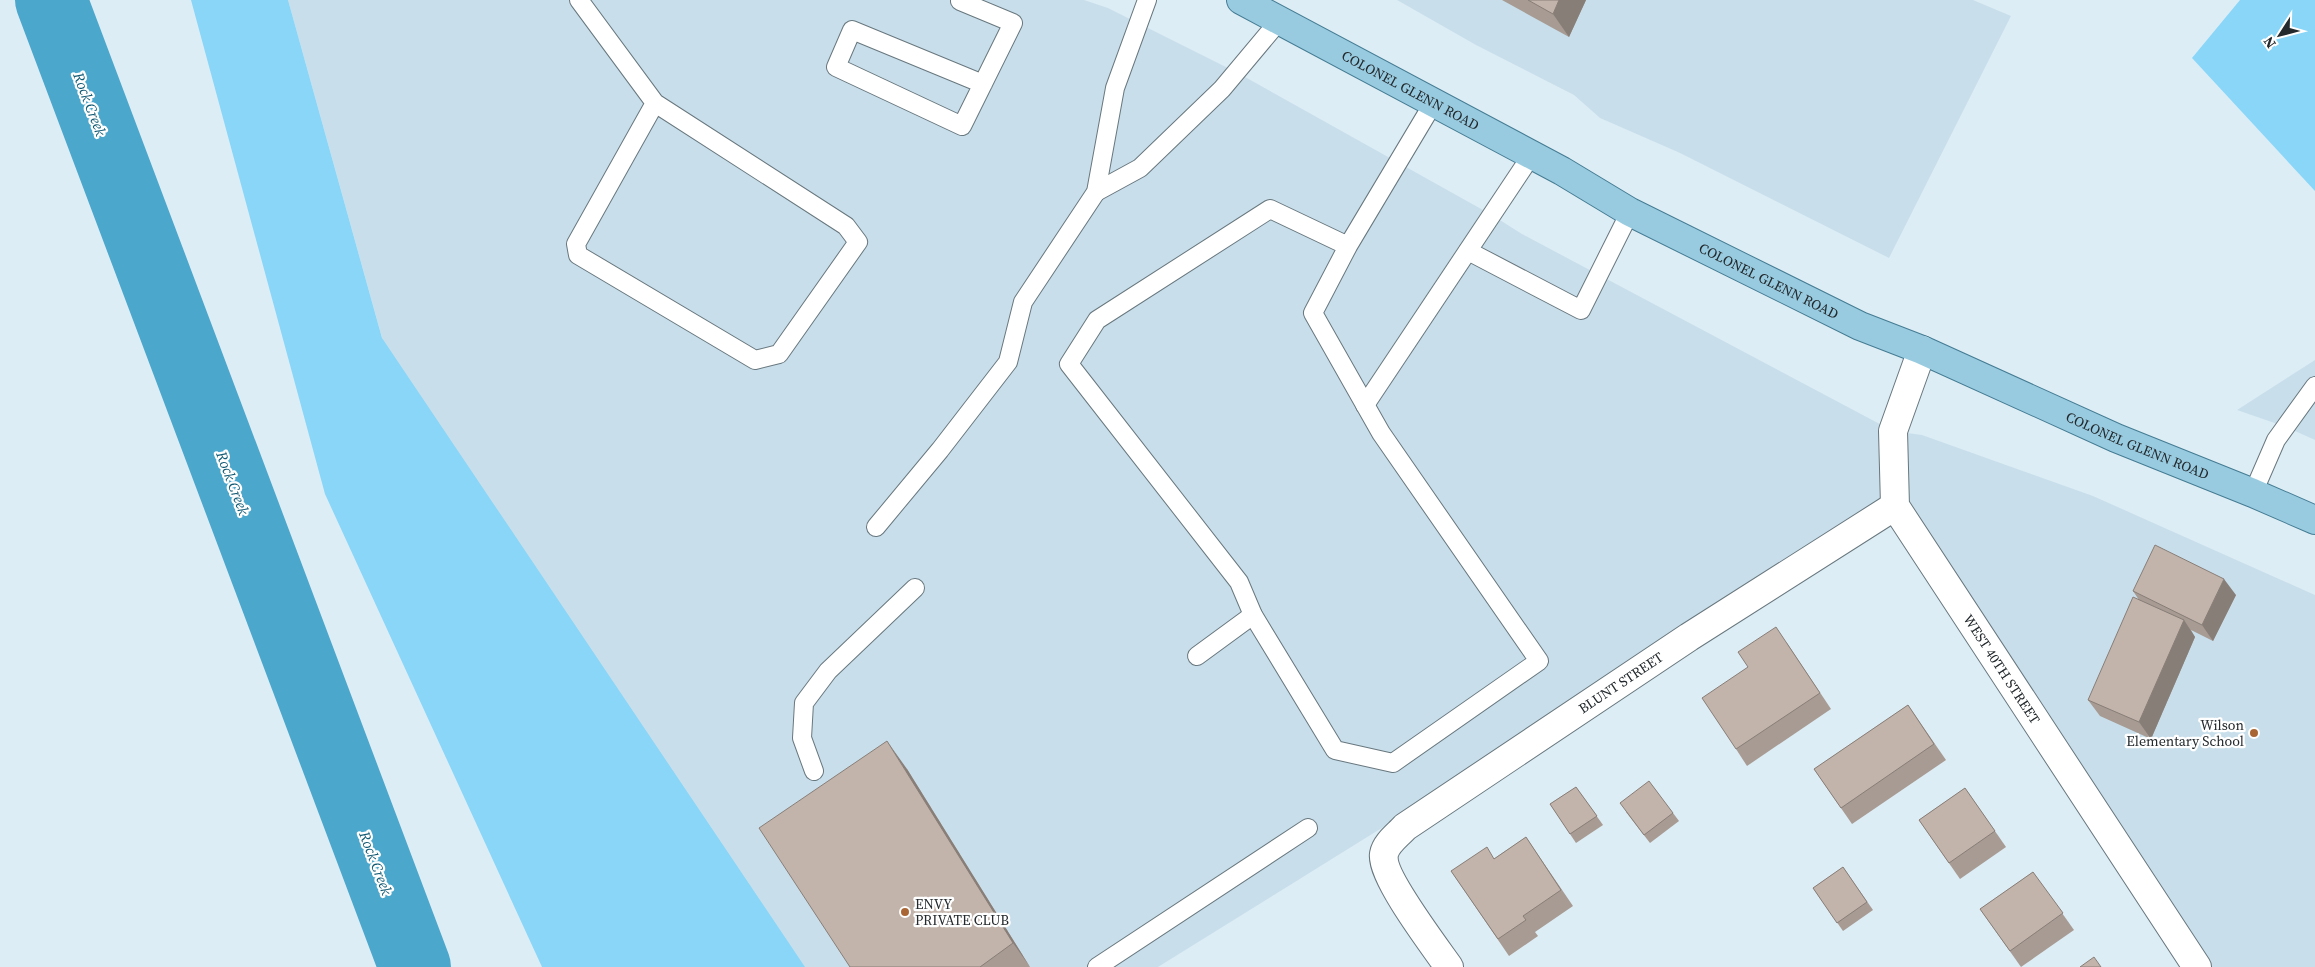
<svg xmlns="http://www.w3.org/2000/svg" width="2315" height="967" font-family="'Source Serif 4',serif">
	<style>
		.built { fill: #c8dfeb }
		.green { fill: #89d6f8 }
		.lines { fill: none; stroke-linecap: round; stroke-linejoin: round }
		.river { stroke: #4ca7cc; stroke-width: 72 }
		.lane-casing { stroke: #68777e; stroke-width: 20 }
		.street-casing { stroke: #68777e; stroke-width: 30 }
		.primary-casing { stroke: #447c93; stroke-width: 30 }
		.lane { stroke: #fff; stroke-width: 18 }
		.street { stroke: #fff; stroke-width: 28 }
		.primary { stroke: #99cbe0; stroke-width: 28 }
		.wall { fill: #a79b93 }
		.shaded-wall { fill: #887e78 }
		.building { fill: #c2b4ab; stroke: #887e78 }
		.poi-dot { fill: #a96634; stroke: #fff; stroke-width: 2 }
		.labels { text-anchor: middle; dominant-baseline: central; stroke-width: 4.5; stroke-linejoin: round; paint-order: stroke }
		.street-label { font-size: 14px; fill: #23292c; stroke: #fff }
		.poi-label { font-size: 14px; fill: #23292c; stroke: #fff; text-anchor: end }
		.water-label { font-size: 15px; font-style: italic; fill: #115a74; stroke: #fff }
	</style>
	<rect width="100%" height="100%" fill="#ddedf5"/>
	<g class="built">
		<polygon points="288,0 1084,0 1108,8 1236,72 1492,215 1522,234 1893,431 1922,435 2093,496 2315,595 2315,967 2197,967 1895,506 1689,637 1158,967 803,967 386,352"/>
		<polygon points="1397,0 1973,0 2011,16 1889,258 1680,153 1600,118 1574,95 1476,45"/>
		<polygon points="2315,360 2315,440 2286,427 2237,410"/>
	</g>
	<g class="green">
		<polygon points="191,0 288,0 382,338 805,967 542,967 325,494"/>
		<polygon points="2240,0 2315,0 2315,191 2192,58"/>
	</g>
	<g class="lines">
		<polyline class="river" points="51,0 415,967"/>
		<g class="lane-casing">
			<g id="lane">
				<polyline points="579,0 655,103 846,226 858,242 779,354 755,360 578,255 576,244 655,103"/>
				<polyline points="960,1 1013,23 962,126 836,67 852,30 983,84"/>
				<polyline points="1096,192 1140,168 1222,89 1279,21"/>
				<polyline points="1348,246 1313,313 1381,433 1539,661 1393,763 1335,750 1253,615 1239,582 1069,364 1097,320 1270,209 1348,246 1434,102"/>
				<polyline points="1468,251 1581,310 1630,212"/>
				<polyline points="1365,405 1531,156"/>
				<polyline points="2253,493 2276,440 2315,386"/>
				<polyline points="876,527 940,450 1008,362 1023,302 1096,192 1115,88 1147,0"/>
				<polyline points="1197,656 1253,615"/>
				<polyline points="814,771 802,738 804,703 828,671 915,588"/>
				<polyline points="1097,967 1308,828"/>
			</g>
		</g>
		<g class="street-casing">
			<g id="street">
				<path id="s1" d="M1922,350l-29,81 2,75 302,461"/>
				<path id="s2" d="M1449,967c-14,-20 -69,-92 -65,-113 2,-11 14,-19 21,-27l284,-190 206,-131"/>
			</g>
		</g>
		<g class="primary-casing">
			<g id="primary">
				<path id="s3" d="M1241,0l321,171 68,41 230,114 62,24 194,88 137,55 62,27"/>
			</g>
		</g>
		<use href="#lane" class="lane"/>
		<use href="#street" class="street"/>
		<use href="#primary" class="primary"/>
	</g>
	<g class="wall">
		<polygon points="1502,0 1586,0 1569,37"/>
		<polygon points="2133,591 2236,595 2213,641 2191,630 2195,637 2151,739 2100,716 2088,700 2139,600"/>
		<polygon points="1787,643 1831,709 1747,766 1736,749"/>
		<polygon points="1908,705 1946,760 1852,824 1814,769"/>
		<polygon points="907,769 1030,967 850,967"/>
		<polygon points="1576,787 1603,825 1576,843 1550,804"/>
		<polygon points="1965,788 2006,847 1960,879 1919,820"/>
		<polygon points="1626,812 1673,813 1679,821 1650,843"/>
		<polygon points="1526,837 1573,906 1535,932 1538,936 1509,956 1451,871 1495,858"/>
		<polygon points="1843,867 1873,910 1843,931 1813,888"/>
		<polygon points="2033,872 2074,930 2021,967 1980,909"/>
	</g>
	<g class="shaded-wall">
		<polygon points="1559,0 1586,0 1569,37 1553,14"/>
		<polygon points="2224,579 2236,595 2213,641 2202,625"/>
		<polygon points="2184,620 2195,637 2151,739 2139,722"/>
		<polygon points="887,741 907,769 1030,967 1013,943"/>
	</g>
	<g class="building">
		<polygon points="1528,0 1559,0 1553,14"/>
		<polygon points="2155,545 2224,579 2202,625 2133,591"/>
		<polygon points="2133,597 2184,620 2139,722 2088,700"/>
		<polygon points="1776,627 1820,693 1736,749 1702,698 1748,667 1738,652"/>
		<polygon points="1908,705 1934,744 1841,808 1814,769"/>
		<polygon points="887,741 1013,943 980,967 850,967 759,828"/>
		<polygon points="1649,781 1673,813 1644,835 1620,803"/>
		<polygon points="1576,787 1597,816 1570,834 1550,804"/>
		<polygon points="1965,788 1995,831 1949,863 1919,820"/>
		<polygon points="1526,837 1561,890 1523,916 1526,920 1498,939 1451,871 1487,847 1494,859"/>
		<polygon points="1843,867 1867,902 1837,923 1813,888"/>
		<polygon points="2033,872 2063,913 2010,951 1980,909"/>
		<polygon points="2094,957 2101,967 2080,967"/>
	</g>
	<g class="poi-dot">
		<circle cx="2254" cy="733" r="5"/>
		<circle cx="905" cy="912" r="5"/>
	</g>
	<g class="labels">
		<g class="street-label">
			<text stroke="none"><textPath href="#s3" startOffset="192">COLONEL GLENN ROAD</textPath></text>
			<text stroke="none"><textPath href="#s3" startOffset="598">COLONEL GLENN ROAD</textPath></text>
			<text stroke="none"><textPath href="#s3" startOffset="1002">COLONEL GLENN ROAD</textPath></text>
			<text stroke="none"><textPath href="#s1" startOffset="356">WEST 40TH STREET</textPath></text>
			<text stroke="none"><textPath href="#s2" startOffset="426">BLUNT STREET</textPath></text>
		</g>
		<g class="poi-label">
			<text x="2244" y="725">Wilson<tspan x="2244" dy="16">Elementary School</tspan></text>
			<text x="915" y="904" text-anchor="start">ENVY<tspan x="915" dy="16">PRIVATE CLUB</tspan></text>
		</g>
		<g class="water-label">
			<text transform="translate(90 104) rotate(69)">Rock Creek</text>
			<text transform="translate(233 483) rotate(69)">Rock Creek</text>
			<text transform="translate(376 863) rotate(69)">Rock Creek</text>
		</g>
	</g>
	<g transform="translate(2280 35) rotate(234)" stroke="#ffffff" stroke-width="4" paint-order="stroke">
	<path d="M0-4L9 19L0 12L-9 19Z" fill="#23292c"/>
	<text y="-8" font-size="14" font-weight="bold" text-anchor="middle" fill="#23292c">N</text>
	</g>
</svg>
